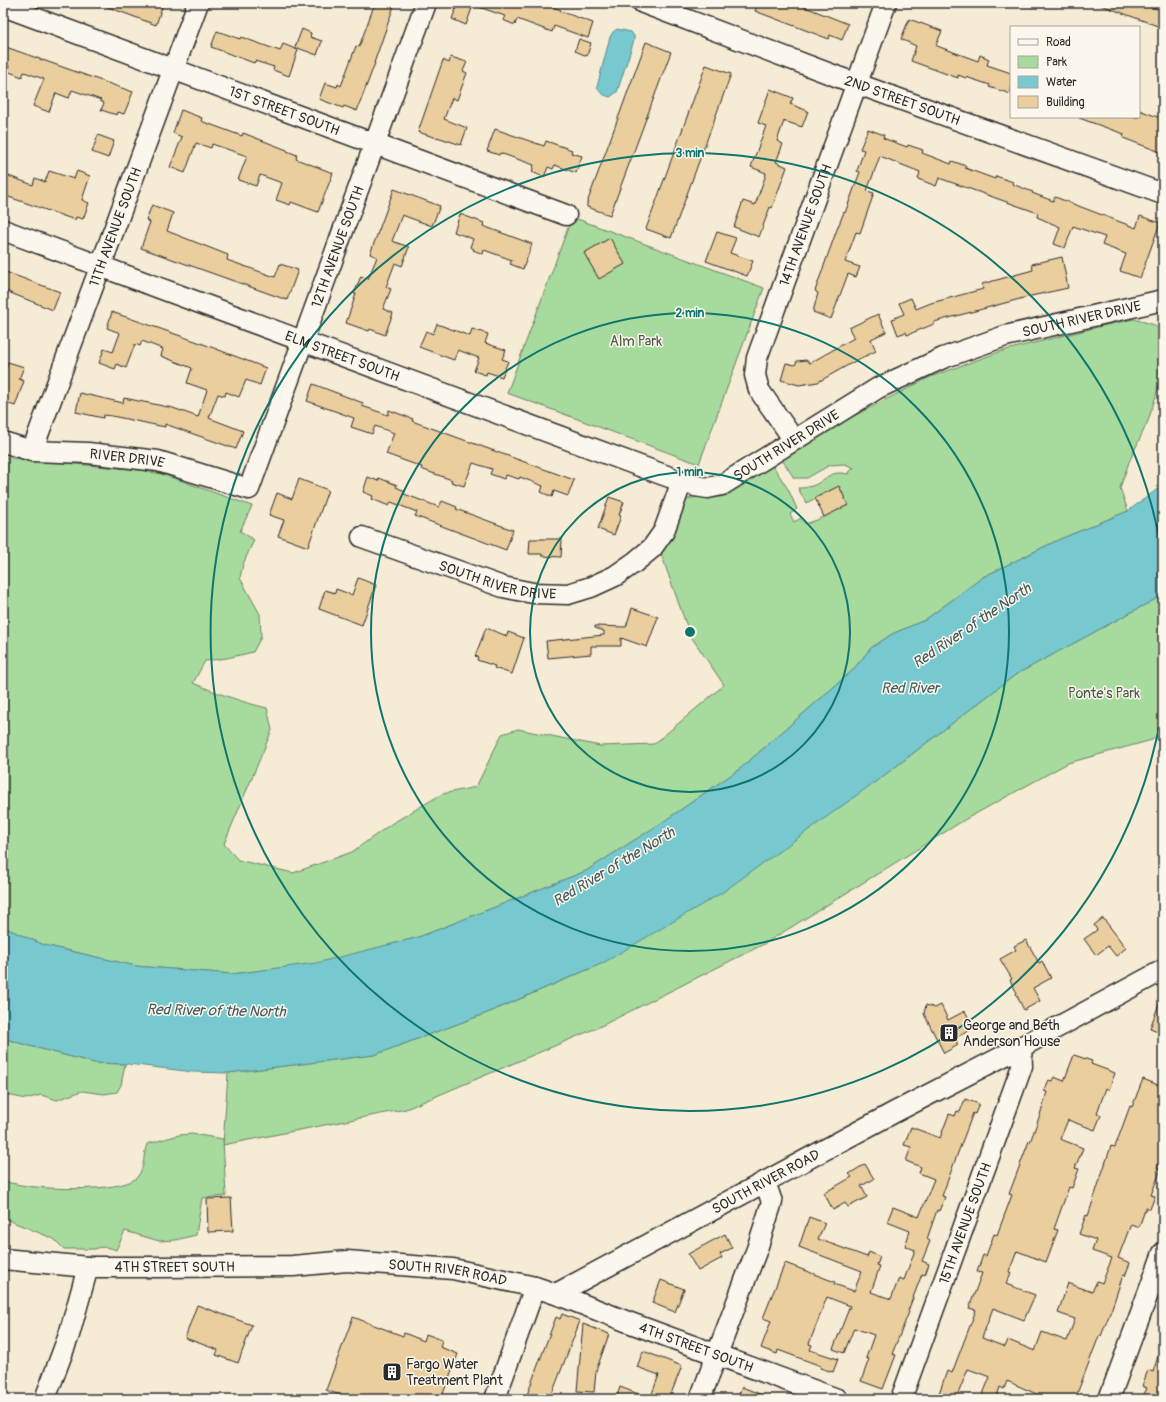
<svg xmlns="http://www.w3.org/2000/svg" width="1166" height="1402" font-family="Pangolin,sans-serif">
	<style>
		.green { fill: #a7da9d; stroke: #698264 }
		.water { fill: #77c9cf; stroke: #598a8d }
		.building { fill: #ebce9e; stroke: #2b2b2b }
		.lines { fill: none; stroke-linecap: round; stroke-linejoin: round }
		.minor-casing { stroke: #2b2b2b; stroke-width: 23 }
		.minor { stroke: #fbf7ec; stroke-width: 20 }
		.ring { fill: none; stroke: #0f766e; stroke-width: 2 }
		.labels { text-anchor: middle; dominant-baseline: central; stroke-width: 3; stroke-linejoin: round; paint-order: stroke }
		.street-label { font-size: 14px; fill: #2b2b2b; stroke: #fbf7ec }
		.park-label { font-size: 14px; fill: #4a5748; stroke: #fbf7ec }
		.poi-label { font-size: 14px; fill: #2b2b2b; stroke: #fbf7ec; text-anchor: start }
		.water-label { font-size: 15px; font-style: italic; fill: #425a5c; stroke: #fbf7ec }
		.centre { fill: #0f766e; stroke: #fbf7ec; stroke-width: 2 }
		.ring-label { font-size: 12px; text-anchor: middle; font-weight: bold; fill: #0f766e; stroke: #fbf7ec; stroke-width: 3; stroke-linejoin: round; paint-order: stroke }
	</style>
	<rect width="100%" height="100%" fill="#f6ebd5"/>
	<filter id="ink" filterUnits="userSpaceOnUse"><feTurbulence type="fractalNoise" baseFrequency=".025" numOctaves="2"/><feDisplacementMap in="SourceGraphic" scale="8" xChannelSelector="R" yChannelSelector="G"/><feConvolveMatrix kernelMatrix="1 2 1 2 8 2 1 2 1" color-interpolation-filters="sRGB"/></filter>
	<g filter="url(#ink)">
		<g class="green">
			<polygon points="572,217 764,288 699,464 507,393"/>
			<path d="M1134,319l21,6 8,9v34l-8,31 -7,22 -19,41 -9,26 8,23 -70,29 -75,37 -58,43 -33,14 -21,14 -19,23 -111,97 -78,54 -77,49 -167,66 -103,27 -84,10 -96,-8 -92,-21 -41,-18v-470l136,13 23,4 90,32 -12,25 14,9 -11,24 -3,14 20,36 1,23 -8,15 -26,6 -22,3 -12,22c24,10 48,19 74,25l5,22 -48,114 14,16 55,13 59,-21 39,-28 51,-30 34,-7 26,-53 16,-5 82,17 54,-2 70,-59 -34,-50 -29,-81 10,-16 14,-37c10,-7 26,-2 38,-5l46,-31 4,1 15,23 9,20 -7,5 4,8 7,-4 4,6 12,-4 31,-15 -9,-18 -33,16 -8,-15c3,0 7,0 10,-1 17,-3 18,-18 40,-13l1,-3 5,-3 -9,-4 -15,1 -23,13h-13l-11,-17 1,-4 46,-29 100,-51 72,-26 104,-26z"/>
			<polygon points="1163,595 1163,731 1152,740 1068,763 966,819 764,944 599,1027 406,1109 223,1145 228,1073 374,1055 490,1012 603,963 886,774 1015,675"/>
			<polygon points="3,1038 26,1045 95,1063 125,1064 121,1085 117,1092 104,1094 82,1091 57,1100 41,1095 26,1099 3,1094"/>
			<path d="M192,1134l31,5 3,57 -24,2 -6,37 -20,5 -17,1 -34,-10 -9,19c-7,-3 -14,-4 -21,-1h-31l-10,-10 -51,-21v-37c11,3 22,5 33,6 20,2 91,5 102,-11 7,-9 5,-22 9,-32l32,-9z"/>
		</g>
		<g class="water">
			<path d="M617,29l14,3 3,4v4l-17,52 -7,5c-7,-2 -10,-4 -13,-10l13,-50 3,-5z"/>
			<polygon points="1163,485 1163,595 1015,675 886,774 723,892 603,963 487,1013 374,1055 228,1073 193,1072 128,1064 95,1063 26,1045 3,1038 3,927 44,945 136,966 232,974 316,963 419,937 586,871 663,822 741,768 852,671 871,648 892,634 925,620 983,577 1058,540 1128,511"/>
		</g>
		<g class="building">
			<polygon points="100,3 151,3 162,7 156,25 100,4"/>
			<polygon points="375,3 395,3 374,63 375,63 357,111 344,106 343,108 319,99 325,83 337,87 338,84 341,86 356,46 359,47"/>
			<polygon points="458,3 543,3 561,10 560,11 593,23 588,38 554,26 552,32 517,19 515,25 503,20 505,16 473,5 466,25 452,19"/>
			<polygon points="758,3 782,3 794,7 795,3 848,24 842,40 830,35 829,39 755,11"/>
			<polygon points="1098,3 1142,3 1163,11 1163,28 1098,4"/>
			<polygon points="909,19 942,31 936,45 937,46 978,61 980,55 989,59 987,65 1011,73 1011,94 989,87 990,85 966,77 966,78 958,75 958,78 911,61 916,46 901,39"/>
			<polygon points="302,29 311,33 310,37 322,41 317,55 295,47"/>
			<polygon points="217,31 240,39 241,37 280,51 283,44 298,50 289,76 273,70 274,67 255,61 254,63 211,47"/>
			<polygon points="579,39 591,43 587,56 575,51"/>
			<polygon points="646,42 671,52 610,215 587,207 587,203"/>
			<polygon points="3,46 133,92 124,114 118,112 117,115 101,110 104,103 100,101 101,100 72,90 69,98 56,93 49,112 33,106 44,79 24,72 22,77 7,71 9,66 3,63"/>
			<polygon points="451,57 467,62 463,71 467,73 457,100 452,98 444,119 467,128 461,145 437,137 437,138 418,132 443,60 449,63"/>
			<polygon points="706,65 731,74 671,238 646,229"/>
			<polygon points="770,89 793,98 790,104 808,111 802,127 784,121 777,141 783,144 776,162 787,167 772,208 770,207 759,237 734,227 743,201 755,205 765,177 766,173 751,167 766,126 758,123"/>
			<polygon points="181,110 202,118 201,121 242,136 243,133 287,150 287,151 297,155 296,159 333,173 318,212 291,202 290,205 276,200 282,183 260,175 256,186 238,180 247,156 212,144 211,148 196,143 185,173 170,167 182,137 173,133"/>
			<polygon points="1139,110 1163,119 1163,153 1123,138 1124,134 1079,118 1080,117 1139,117"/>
			<polygon points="495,129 544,146 546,141 572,150 571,153 582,156 576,173 555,165 553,169 548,167 544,177 532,172 534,165 500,153 499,155 487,151"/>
			<polygon points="868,129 884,135 883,138 907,147 908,145 923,150 922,153 951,164 952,161 966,166 965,168 995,179 996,176 1013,182 1012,184 1033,192 1032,193 1053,201 1055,197 1136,228 1140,216 1160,223 1140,278 1120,271 1126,254 1102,245 1105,237 1073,226 1065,248 1054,244 1060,227 1037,217 1038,213 939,178 936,186 918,179 920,172 880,156 867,191 874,193 860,233 856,232 845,262 860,267 856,277 848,274 831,319 813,312 818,293 815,291 836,232 844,212 845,213 860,172 857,171 864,150 860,149"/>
			<polygon points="98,135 114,141 108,158 92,152"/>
			<polygon points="49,171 74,179 77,171 90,176 82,200 89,203 83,219 76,217 75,220 3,195 3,174 33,185 35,178 45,182"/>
			<polygon points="394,189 440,206 432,226 402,215 392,241 409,247 402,266 395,263 386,287 391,289 383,309 393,313 385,335 370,329 369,331 346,323 356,294 354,294 361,276 368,279 377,257 370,254"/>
			<polygon points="152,205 173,213 167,231 228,255 227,260 275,277 280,264 298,270 287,300 141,248 150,222 146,220"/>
			<polygon points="460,214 484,223 483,226 532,244 523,269 510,264 512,260 484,250 483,254 473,250 474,249 470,247 473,239 454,232"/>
			<polygon points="717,232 736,238 730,253 753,261 747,276 706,261"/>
			<polygon points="610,238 625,264 599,279 584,253"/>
			<polygon points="1062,257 1068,288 1031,296 934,322 934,324 907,335 906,332 898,335 892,319 904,314 899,303 911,298 916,309 931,303 983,289 982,284 1033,270 1032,264"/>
			<polygon points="3,271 60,292 53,310 3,290"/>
			<polygon points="112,312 198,342 266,368 260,385 246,380 239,397 226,392 225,396 218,394 209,418 243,431 236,449 165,424 165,427 112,416 104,415 103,418 76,412 80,393 123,403 124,398 173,408 198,417 207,390 187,383 192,368 161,356 163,349 142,341 140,346 135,344 126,368 117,364 115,369 99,363 104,349 113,352 120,333 107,328"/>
			<polygon points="878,314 886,332 871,339 876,351 857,360 818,382 799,385 781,380 786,363 795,365 797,361 806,360 810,363 854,338 849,328"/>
			<polygon points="437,324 470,336 472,329 488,334 485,343 506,350 502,359 508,361 502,377 487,372 486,375 474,371 479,358 458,350 454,360 419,347 426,331 433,334"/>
			<polygon points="8,362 24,367 19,379 24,381 15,406 3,402 3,376"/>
			<polygon points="313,384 363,403 362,406 388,415 389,410 413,419 412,421 574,480 568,496 554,491 552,497 541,492 543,486 520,477 519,479 506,475 504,479 490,474 492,469 473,463 464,486 451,482 452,480 421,469 422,467 386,454 394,433 375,426 372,434 351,427 354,418 307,401"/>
			<polygon points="368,477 378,481 379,478 397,485 396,487 405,491 404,494 439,507 442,501 457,507 456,509 513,530 506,550 415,516 417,512 391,502 389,506 372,499 373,496 363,492"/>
			<polygon points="299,479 328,490 308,547 278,536 284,520 269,515 277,493 292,499"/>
			<polygon points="839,486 848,505 824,517 815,498"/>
			<polygon points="609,497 624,502 619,515 621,516 614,535 598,529"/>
			<polygon points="530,539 562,539 561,557 542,556 542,554 529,554"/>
			<polygon points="358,578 376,585 362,625 319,609 325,590 335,593 336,589 352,595"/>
			<polygon points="632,608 658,617 647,647 621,638 621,646 591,646 591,654 548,658 546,641 604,635 604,631 595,628 595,626 626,627"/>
			<polygon points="486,628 507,636 508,632 524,638 512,674 494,668 495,666 477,660 478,657 475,656"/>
			<polygon points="1103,918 1126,948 1116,956 1108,946 1096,955 1084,939 1097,930 1094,925"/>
			<polygon points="1026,940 1039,963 1042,961 1051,978 1033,988 1040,1001 1024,1010 1016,994 1017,993 1010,980 1012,979 1000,959 1016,950 1014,946"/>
			<polygon points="1162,996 1163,996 1163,1033 1150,1028"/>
			<polygon points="926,1005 935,1008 941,1005 948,1020 965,1011 974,1028 955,1038 958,1045 944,1053 924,1014"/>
			<polygon points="1074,1055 1092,1061 1091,1064 1115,1073 1109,1090 1106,1088 1097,1113 1101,1115 1095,1130 1068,1120 1060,1139 1083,1148 1075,1168 1079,1169 1072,1188 1069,1187 1054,1229 1058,1230 1046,1262 1017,1251 1009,1272 1011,1273 1006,1284 1035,1295 1024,1320 993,1308 982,1338 1005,1347 1008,1340 1035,1351 1042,1332 1067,1341 1075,1319 1058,1313 1068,1283 1092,1292 1097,1281 1102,1283 1112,1258 1092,1251 1096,1240 1079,1234 1086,1215 1088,1216 1111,1146 1115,1147 1130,1106 1132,1107 1143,1079 1163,1087 1163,1152 1157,1168 1161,1169 1151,1195 1155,1196 1150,1209 1146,1207 1139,1227 1131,1224 1118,1258 1130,1263 1125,1276 1123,1275 1112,1308 1101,1336 1099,1336 1075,1399 1048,1399 1007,1381 1004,1389 1000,1387 996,1399 981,1399 990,1377 968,1369 956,1399 937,1399 947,1371 952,1373 976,1310 969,1308 982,1273 977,1272 983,1255 986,1256 994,1234 997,1235 1012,1195 1009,1194 1029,1141 1030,1142 1040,1115 1047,1092 1044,1091 1049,1080 1052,1081 1054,1077 1064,1081"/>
			<polygon points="965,1099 979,1104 975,1114 973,1113 956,1158 942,1196 945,1197 939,1211 937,1210 927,1239 930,1241 922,1261 929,1264 925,1275 922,1274 908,1311 909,1312 892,1354 896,1355 883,1389 861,1381 869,1359 866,1358 874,1335 854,1328 844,1353 833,1349 850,1306 827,1297 809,1344 812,1345 810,1350 838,1359 833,1372 820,1368 821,1366 778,1350 777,1354 761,1348 771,1321 763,1318 785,1263 835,1282 834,1284 854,1291 862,1271 799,1247 809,1217 825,1223 818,1239 867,1257 869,1252 880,1257 877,1265 880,1266 871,1292 891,1299 899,1278 904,1280 915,1250 905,1246 910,1231 887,1222 893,1207 919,1217 934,1179 919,1173 921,1167 906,1161 911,1147 904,1145 911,1127 940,1138 949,1114 955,1116 957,1111 960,1112"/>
			<polygon points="865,1164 874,1179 861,1186 867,1197 848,1207 845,1203 833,1210 824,1193 852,1177 849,1174"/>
			<polygon points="231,1198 233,1231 208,1232 207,1199"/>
			<polygon points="725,1234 732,1248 720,1254 722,1258 698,1271 688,1254"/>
			<polygon points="661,1280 684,1289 675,1312 652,1303"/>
			<polygon points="197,1305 252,1325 238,1363 216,1355 218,1350 185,1338"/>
			<polygon points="562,1314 580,1321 550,1399 530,1399 531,1397 527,1395 535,1373 556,1317 560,1319"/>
			<polygon points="353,1317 403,1336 404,1333 424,1341 426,1334 442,1340 440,1347 458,1354 441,1399 351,1399 326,1390"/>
			<polygon points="583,1324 609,1334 596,1371 594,1392 577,1391"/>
			<polygon points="1161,1347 1163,1348 1163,1390 1160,1399 1142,1399 1147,1388 1142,1386 1148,1370 1153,1372"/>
			<polygon points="643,1351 682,1366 669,1399 650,1399 659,1375 637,1367"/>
			<polygon points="620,1387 649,1398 649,1399 616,1399"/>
			<polygon points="742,1387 770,1398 769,1399 737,1399"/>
		</g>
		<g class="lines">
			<g class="minor-casing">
				<g id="minor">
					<path id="s1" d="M643,3l198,75 322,116"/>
					<path id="s2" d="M3,6c188,69 375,140 563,209"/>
					<path id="s3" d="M3,230l661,245 31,11 13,2 14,-3 156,-97 65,-30 62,-22 158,-36"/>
					<path id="s4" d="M794,440l-35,-50 -4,-15 2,-17 129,-355"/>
					<path id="s5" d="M3,442l29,9 56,2 70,8 91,28 177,-486"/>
					<path id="s6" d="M32,451l166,-448"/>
					<path id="s7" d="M362,537l141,50 30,6 35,1 23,-7 24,-11 20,-14 17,-14 12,-17 18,-50"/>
					<path id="s8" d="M3,1259l85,8h70l135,-1 54,-5 106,8 82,18 21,7 72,28 209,77"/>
					<path id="s9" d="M556,1294l337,-181 128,-66 142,-77"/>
					<polyline points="45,1399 69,1335 88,1267"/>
					<polyline points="495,1399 535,1287"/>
					<polyline points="700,1399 757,1249 772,1202 765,1182"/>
					<path id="s10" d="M901,1399l116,-319 5,-14 -1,-19"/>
					<polyline points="1109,1399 1163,1253"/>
				</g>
			</g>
			<use href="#minor" class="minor"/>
		</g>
	</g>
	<g class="ring">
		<circle cx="690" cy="632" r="160"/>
		<circle cx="690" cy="632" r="319"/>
		<path d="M1162 711A479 479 0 1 1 1162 553"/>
	</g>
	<defs>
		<g id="building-square" transform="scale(1)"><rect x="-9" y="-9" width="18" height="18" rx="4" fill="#2b2b2b" stroke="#fbf7ec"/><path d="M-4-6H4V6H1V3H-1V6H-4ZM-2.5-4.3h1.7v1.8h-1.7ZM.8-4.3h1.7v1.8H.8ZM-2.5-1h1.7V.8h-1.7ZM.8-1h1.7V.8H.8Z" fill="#fff"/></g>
	</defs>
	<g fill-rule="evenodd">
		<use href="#building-square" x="949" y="1033"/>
		<use href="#building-square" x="392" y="1372"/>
	</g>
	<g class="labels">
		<g class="street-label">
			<text stroke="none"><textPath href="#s1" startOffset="277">2ND STREET SOUTH</textPath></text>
			<text stroke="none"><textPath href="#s2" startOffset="300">1ST STREET SOUTH</textPath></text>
			<text stroke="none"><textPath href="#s4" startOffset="235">14TH AVENUE SOUTH</textPath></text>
			<text stroke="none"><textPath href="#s6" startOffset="239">11TH AVENUE SOUTH</textPath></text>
			<text stroke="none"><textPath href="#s5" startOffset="510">12TH AVENUE SOUTH</textPath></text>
			<text stroke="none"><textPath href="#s3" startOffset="1165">SOUTH RIVER DRIVE</textPath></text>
			<text stroke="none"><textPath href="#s3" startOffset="362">ELM STREET SOUTH</textPath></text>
			<text stroke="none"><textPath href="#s3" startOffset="841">SOUTH RIVER DRIVE</textPath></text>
			<text stroke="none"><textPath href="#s5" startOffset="126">RIVER DRIVE</textPath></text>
			<text stroke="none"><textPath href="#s7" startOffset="143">SOUTH RIVER DRIVE</textPath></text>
			<text stroke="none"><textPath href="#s9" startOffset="238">SOUTH RIVER ROAD</textPath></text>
			<text stroke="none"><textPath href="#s10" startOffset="187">15TH AVENUE SOUTH</textPath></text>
			<text stroke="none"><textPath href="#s8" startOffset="172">4TH STREET SOUTH</textPath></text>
			<text stroke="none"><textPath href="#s8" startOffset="446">SOUTH RIVER ROAD</textPath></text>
			<text stroke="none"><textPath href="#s8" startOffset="707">4TH STREET SOUTH</textPath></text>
		</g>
		<g class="park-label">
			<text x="636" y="341">Alm Park</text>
			<text x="1104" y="693">Ponte's Park</text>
		</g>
		<g class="poi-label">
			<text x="963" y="1025">George and Beth<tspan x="963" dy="16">Anderson House</tspan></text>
			<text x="406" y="1364">Fargo Water<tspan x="406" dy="16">Treatment Plant</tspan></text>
		</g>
		<g class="water-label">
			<text transform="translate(972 626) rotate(-34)">Red River of the North</text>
			<text x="910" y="688">Red River</text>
			<text transform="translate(614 867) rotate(-31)">Red River of the North</text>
			<text transform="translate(216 1011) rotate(1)">Red River of the North</text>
		</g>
	</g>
	<circle cx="690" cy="632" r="6" class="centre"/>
	<g class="ring-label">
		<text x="690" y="157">3 min</text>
		<text x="690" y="317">2 min</text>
		<text x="690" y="476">1 min</text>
	</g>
	<rect width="1166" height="1402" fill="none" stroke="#fbf7ec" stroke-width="16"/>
	<rect x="8" y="8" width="1150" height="1386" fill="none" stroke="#2b2b2b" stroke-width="1.5" filter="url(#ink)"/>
	<rect x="1010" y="26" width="130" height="92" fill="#fbf7ec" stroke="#a8a59f"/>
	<rect x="1018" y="39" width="20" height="6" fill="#fbf7ec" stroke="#a8a59f"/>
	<text x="1046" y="46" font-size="12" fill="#2b2b2b">Road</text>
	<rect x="1018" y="56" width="20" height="12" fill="#a7da9d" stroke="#a8a59f"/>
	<text x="1046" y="66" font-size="12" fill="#2b2b2b">Park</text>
	<rect x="1018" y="76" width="20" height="12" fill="#77c9cf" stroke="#a8a59f"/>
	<text x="1046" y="86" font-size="12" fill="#2b2b2b">Water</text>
	<rect x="1018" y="96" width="20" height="12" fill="#ebce9e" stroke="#a8a59f"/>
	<text x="1046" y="106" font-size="12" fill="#2b2b2b">Building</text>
</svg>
